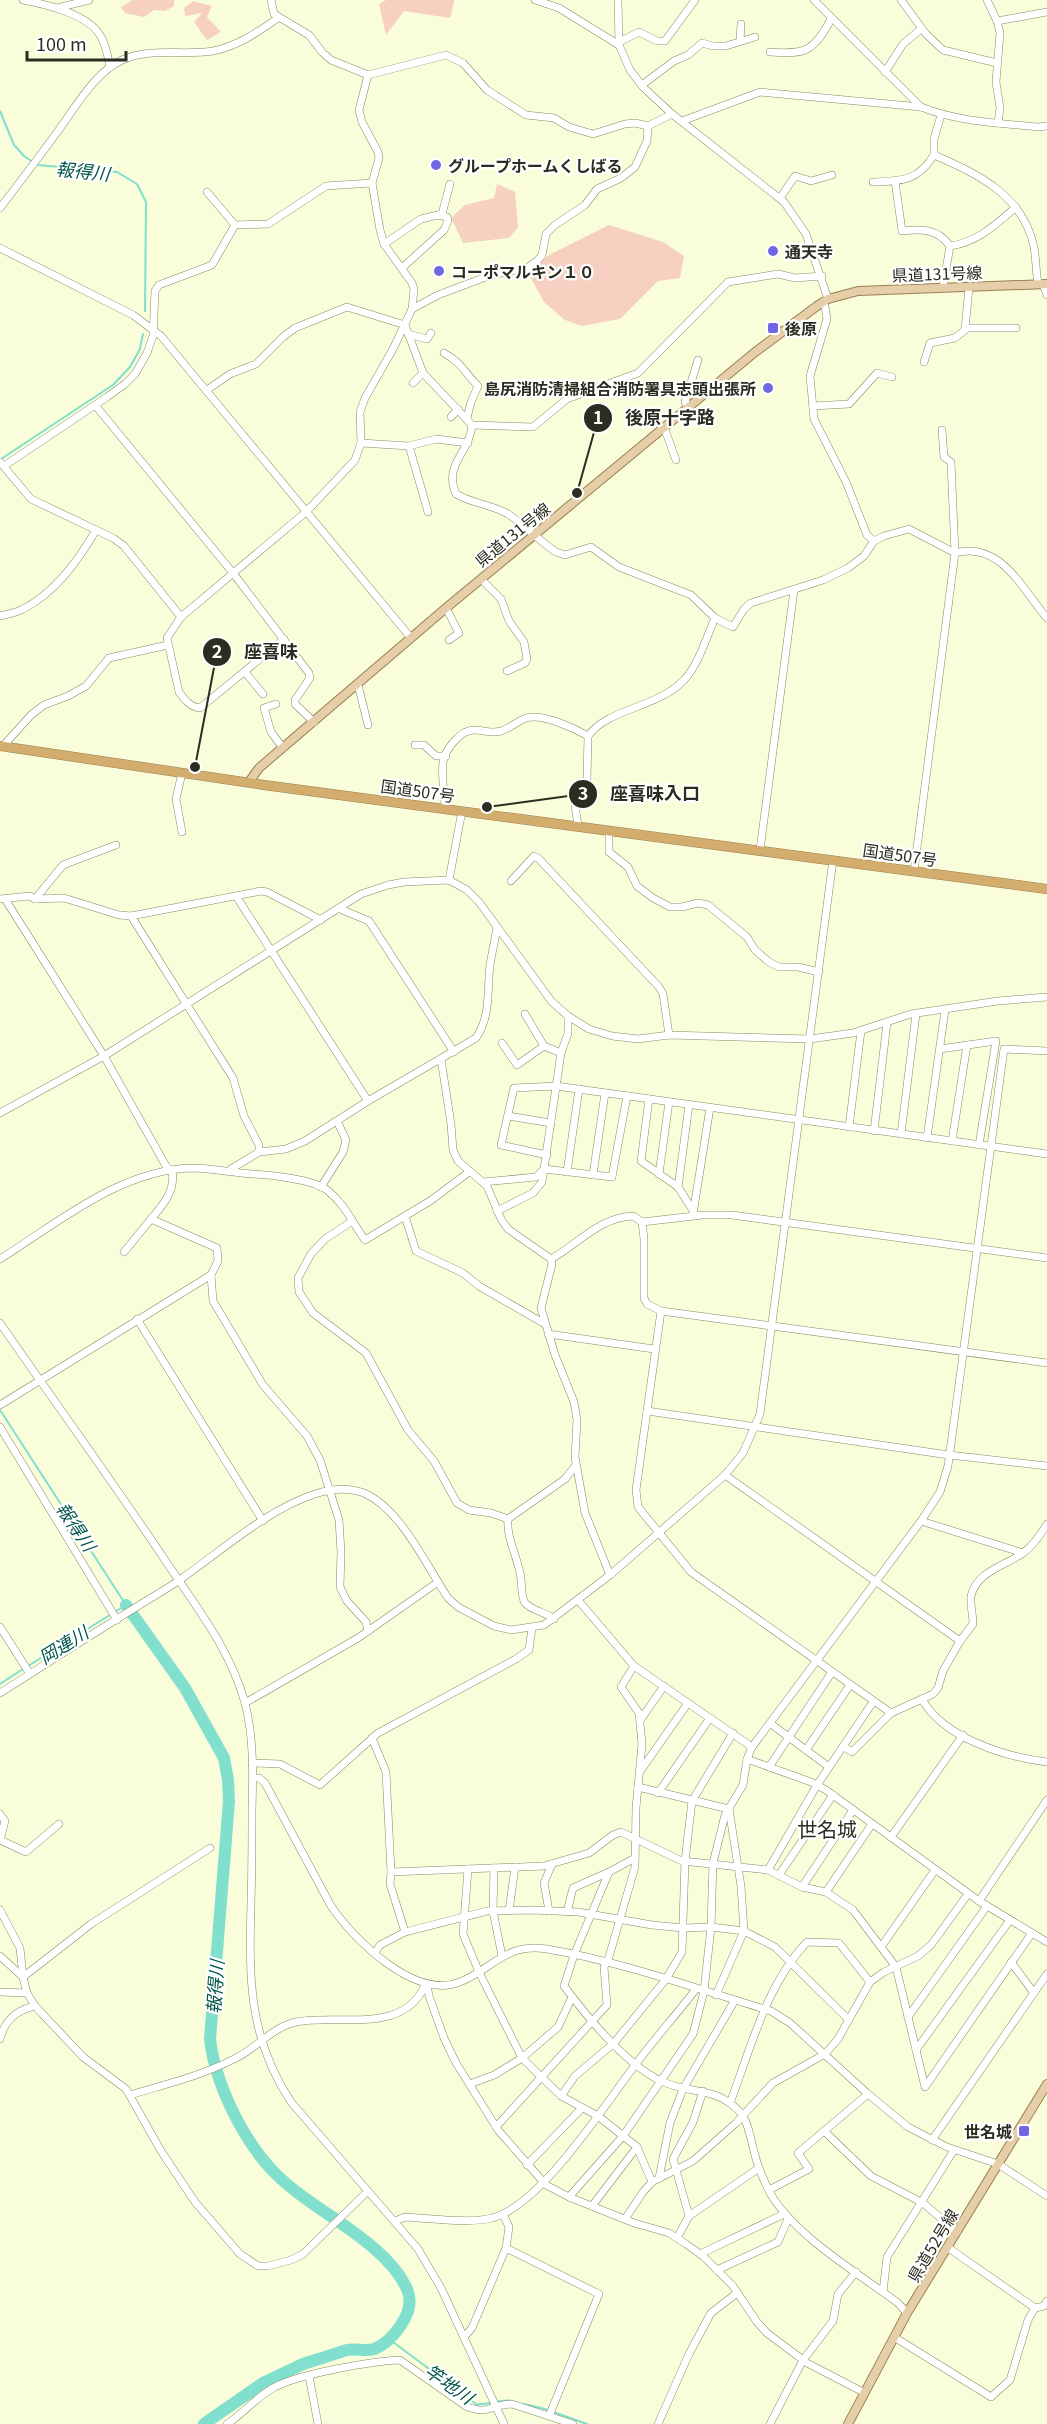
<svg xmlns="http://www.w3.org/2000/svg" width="1047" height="2424" font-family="Georgia,'Noto Sans JP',serif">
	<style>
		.green { fill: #f6d1c1 }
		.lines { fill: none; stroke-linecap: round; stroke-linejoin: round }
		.stream { stroke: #81dfce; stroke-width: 2 }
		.river { stroke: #81dfce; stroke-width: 12 }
		.minor-casing { stroke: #858968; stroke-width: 8 }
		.major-casing { stroke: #998053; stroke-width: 10 }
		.highway-casing { stroke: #998053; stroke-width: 10 }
		.minor { stroke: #fff; stroke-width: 7 }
		.major { stroke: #e5cea8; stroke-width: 8 }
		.highway { stroke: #d3ad6e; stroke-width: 9 }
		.poi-dot { fill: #6f68e2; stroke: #fff; stroke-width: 2 }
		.labels { text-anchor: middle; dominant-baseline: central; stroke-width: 4.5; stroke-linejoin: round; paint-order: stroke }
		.poi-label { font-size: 16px; font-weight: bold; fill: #2c2d20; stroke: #fff; text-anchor: start }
		.street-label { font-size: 16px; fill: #2c2d20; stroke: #fff }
		.water-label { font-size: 18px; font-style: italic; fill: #00564b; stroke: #fff }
		.quarter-label { font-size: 20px; fill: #2c2d20; stroke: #fff }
		.leader { fill: none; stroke: #2c2d20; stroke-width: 2 }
		.callout-dot { fill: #2c2d20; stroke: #fff; stroke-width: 2 }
		.mark-label { font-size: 18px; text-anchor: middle; font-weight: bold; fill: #fff }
		.callout-label { font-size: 18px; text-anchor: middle; font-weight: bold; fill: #2c2d20; stroke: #fff; stroke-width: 4.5; stroke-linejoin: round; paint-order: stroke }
	</style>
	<rect width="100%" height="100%" fill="#f9fdd9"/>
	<g class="green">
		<polygon points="133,0 174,0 174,6 165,11 154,10 144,17 125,13 121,7"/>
		<polygon points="386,0 454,0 454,2 450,18 404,11 386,35 379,4"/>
		<polygon points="193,1 212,6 207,17 221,32 207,40 194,22 202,13 185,16 184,8"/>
		<polygon points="497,184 515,192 518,227 509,238 463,243 451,218 465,205 494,198"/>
		<polygon points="609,225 663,242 684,256 680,278 658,281 620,319 582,326 565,320 544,302 528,273 549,255"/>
	</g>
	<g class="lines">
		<g class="stream">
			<polyline points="0,111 14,145 25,157 38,165 117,172 137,184 146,202 145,311"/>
			<polyline points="1,459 113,385 130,367 140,349 143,334"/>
			<polyline points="0,1410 126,1605 28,1666"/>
			<polyline points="0,1684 23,1669"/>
			<path d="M389,2339l87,65c12,2 25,-6 36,-3"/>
			<polyline points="524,2404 545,2409 587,2424"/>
		</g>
		<path class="river" d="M126,1605l59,83 39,70 4,22 1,21 -19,238c5,44 32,99 62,131 36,39 112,70 134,117 7,13 3,26 -5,38 -6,9 -16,20 -27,24 -9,3 -18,-1 -27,1l-44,14 -40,19 -59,41"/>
		<g class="minor-casing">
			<g id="minor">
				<path d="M23,0c22,4 64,14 77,35 6,9 8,22 10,32"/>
				<polyline points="271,0 274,14 309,35 322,52 331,60 368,75 446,55 463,63 487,90 526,115 554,118 569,127 593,134 625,124 635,123 648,126 672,114"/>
				<polyline points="535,0 559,8 619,45"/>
				<polyline points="618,0 619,45 630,70 643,87 672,114 784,202 806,234 828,299"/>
				<polyline points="814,0 921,107"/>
				<polyline points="901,0 926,34 943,50 997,63"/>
				<polyline points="987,0 997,21 1000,33 996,82 1000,108 998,123"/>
				<polyline points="57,8 89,0"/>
				<polyline points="997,21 1047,12"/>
				<polyline points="740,41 741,24"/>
				<polyline points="619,42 639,32 657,41 665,41 695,0"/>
				<path d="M770,52c36,3 44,-1 61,-33"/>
				<polyline points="885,72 903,44 921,29"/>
				<polyline points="642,85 674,61 688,55 702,43 713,46 726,46 755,37"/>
				<path d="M941,115l-7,24v16c44,19 89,40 100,92 2,12 2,25 4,37"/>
				<path d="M682,121l78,-29 161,15c38,15 77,16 117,20l9,-1"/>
				<path d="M895,181l7,50c19,-2 35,-3 48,15l-7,41"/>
				<path d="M873,182c29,-1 45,-1 61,-27"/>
				<polyline points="207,192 235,225"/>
				<polyline points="780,198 795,176 811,181 832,175"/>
				<path d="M0,208c20,-26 39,-51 58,-77 18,-24 36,-58 64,-71 29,-13 61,-4 91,-9 25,-5 45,-19 65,-33"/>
				<polyline points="384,244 421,219 442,214 450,184"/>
				<path d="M950,246c28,-4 45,-21 66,-39"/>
				<polyline points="0,248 133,315 161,336 411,638"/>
				<polyline points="402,268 444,230 448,221 447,217 438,215"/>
				<polyline points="1043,284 1047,295"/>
				<polyline points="824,301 827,319 810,376 814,419 846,482 867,535 874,541"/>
				<polyline points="412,309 438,295 491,275 527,268 538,260 542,255 546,234 555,225 585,205 597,189 621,178 635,167 647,141 648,126"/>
				<polyline points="965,328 1016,328"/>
				<polyline points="408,334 427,339 431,333"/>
				<path d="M444,353c18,10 20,19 34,33l-7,16 -4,16"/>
				<polyline points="924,362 930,343 955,338 965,330 969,287"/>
				<polyline points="413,383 423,373"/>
				<path d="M207,390l23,-16 26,-10 27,-27 12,-9 52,-21 58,18 18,48 49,52c-2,28 -29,39 -16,69 17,10 35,10 52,20 17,11 31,27 48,38l9,3 26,-8 28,20 72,28 24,23 18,9 11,-18 7,-6 72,-23 25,-12 16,-12 10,-15 10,-5 25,-7 46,24c45,-13 67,36 92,65"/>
				<polyline points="95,405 233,573 309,673 310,678 295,700 295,704 314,722"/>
				<polyline points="813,406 849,404 877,373 892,377"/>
				<polyline points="689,407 685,402 698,360"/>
				<polyline points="451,417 458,409"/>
				<polyline points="472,425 533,427 567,399 638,373 728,282 778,274 795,278 822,276"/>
				<polyline points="664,427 676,460"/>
				<polyline points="361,443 409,446 436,439 468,443"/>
				<polyline points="409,446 428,512"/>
				<polyline points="0,462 31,499 113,538 124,546 181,617"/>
				<polyline points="4,466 107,397 125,384 135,374 147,353 153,336 155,291 159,285 212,265 235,225 268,224 326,186 372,183"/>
				<polyline points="481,579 501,599 509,621 524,642 527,659 525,663 507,671"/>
				<polyline points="446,608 459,633 449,640"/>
				<path d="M0,616c7,-2 16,-3 23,-7 32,-16 55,-48 73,-79"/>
				<path d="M284,639l-84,69c-10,-1 -16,-9 -21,-16l-12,-54 14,-21 125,-105 49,-52 6,-17 -1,-31 5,-14 28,-49 19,-40 2,-20 -2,-6 -28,-39 -4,-14 -8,-47 7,-25 -1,-6 -16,-30 -3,-12 9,-35"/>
				<polyline points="245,672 263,694"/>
				<polyline points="358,685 368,725"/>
				<polyline points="276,704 264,708 271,732 283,748"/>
				<polyline points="415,745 424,745 436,756 446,756"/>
				<polyline points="3,746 31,715 44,705 68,696 86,686 109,658 168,645"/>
				<path d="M445,809c0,-15 -4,-32 -2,-47 2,-12 17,-32 31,-32 11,0 15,4 27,1 9,-3 17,-10 25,-13 16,-5 48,10 62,18"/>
				<path d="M578,826l-3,-21 2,-10 10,-16 1,-43c20,-28 70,-28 96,-56 15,-16 22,-42 31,-62"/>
				<polyline points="609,831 609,852 628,867 637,886 653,898 670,907 682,907 698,903 708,905 747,937 755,950 769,962 779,967 798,967 819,972"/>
				<polyline points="182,832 176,799 182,773"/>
				<polyline points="760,850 794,590"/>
				<polyline points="914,871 955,553 951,462 944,457 942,430"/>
				<polyline points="449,880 462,811"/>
				<polyline points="511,881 534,856 538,858 659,987 663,994 669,1035"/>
				<polyline points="236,896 368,1101"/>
				<polyline points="0,899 30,896 35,899 64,898 119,915 131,916 261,891 267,892 321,920"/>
				<path d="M5,899l99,157 62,110 6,5c4,20 -10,35 -21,48l66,29 1,13 -7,14 2,26 50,84 44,51 13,24 19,60 2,32 -1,35 7,14 19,21 2,9"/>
				<polyline points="35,899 63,865 116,845"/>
				<polyline points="340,909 369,921 454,1052"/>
				<polyline points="131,916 233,1078 244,1116 259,1145 259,1152"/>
				<polyline points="525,1014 544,1046 561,1053"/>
				<polyline points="502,1043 517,1065 544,1046"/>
				<polyline points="940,1049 996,1041 979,1145"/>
				<polyline points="441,1059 451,1124 453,1150 458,1161 487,1186 501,1219 508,1229 551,1259"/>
				<polyline points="649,1099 641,1161 678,1187 694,1212"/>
				<polyline points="0,1113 104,1056 361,894 388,885 404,882 449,880 467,890 479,902 552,1002 568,1016 589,1029 612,1036 638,1039 669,1035 810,1039 853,1033 911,1014 998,1001 1047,997"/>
				<polyline points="508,1116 551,1123"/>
				<polyline points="849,1127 861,1031"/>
				<polyline points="874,1131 887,1023"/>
				<polyline points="901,1134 916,1014"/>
				<polyline points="927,1138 945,1010"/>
				<polyline points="952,1141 967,1045"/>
				<polyline points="547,1155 501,1145 514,1088 556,1086 1047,1154"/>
				<path d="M229,1172l2,-3 28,-17 27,-3 19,-8 63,-40 108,-63c15,-22 11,-47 14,-73 2,-13 5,-25 7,-38"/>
				<polyline points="567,1172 579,1089"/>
				<polyline points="659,1174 669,1102"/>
				<polyline points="593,1175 605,1093"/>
				<polyline points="483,1182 536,1177 544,1169 612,1177 627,1096"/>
				<polyline points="321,1187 343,1152 346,1140 337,1121"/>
				<polyline points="678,1187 689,1105"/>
				<polyline points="497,1211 533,1193 542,1182 561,1053 568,1033 568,1016"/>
				<polyline points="693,1214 710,1108"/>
				<polyline points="405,1216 416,1251 463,1273 479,1286 545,1324"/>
				<polyline points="351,1222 325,1239 311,1254 298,1278 299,1292 313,1313 366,1353 408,1430 434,1461 457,1503 469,1510 491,1513 508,1519"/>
				<polyline points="642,1222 644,1239 644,1298 647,1304 661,1311 1047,1363"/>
				<polyline points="124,1252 151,1219"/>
				<path d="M0,1259c59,-37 120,-89 192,-91 20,0 40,5 60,6 18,1 60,5 75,16 18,14 25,32 38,50l65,-39 39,-29"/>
				<path d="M551,1259c27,-15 49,-42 82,-43l9,6 61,-7h29l315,43"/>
				<polyline points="551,1259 552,1264 541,1308 555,1355 574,1402 577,1420 575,1457 585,1513 610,1575"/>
				<path d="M661,1311l-25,179 2,17 53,65 200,141 42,-19 5,-6 5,-17 17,-30 13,-17c0,-10 -3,-18 -2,-28 6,-25 34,-30 52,-43 10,-7 18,-19 24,-29"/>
				<polyline points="137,1319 263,1521"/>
				<path d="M0,1323c54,78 110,155 163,234 31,47 67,91 82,146 9,35 8,72 7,108 0,30 0,60 -1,91 -2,75 -3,135 40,200l127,147 23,39 63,136"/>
				<polyline points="548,1334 654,1349"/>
				<polyline points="0,1405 211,1275"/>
				<polyline points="647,1411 949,1455 1047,1466"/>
				<polyline points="0,1427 117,1620"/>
				<polyline points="725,1475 960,1641"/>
				<polyline points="921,1521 1023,1553"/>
				<polyline points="578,1600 634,1666 752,1747"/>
				<path d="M554,1619c-8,-7 -22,-8 -29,-16 -4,-6 -3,-17 -4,-24 -2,-20 -15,-40 -13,-60l57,-40 11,-14"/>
				<polyline points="0,1627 30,1674"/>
				<path d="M0,1693c46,-29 92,-59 138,-87 14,-9 29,-17 43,-27 40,-28 87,-70 134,-85 15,-5 33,-7 49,-1 37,16 62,72 84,105l10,9 36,19 17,4 33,-5 66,-50 115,-100 18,-22 17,-39 73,-554"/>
				<path d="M922,1699c21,39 84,58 125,63"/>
				<polyline points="245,1703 358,1638 438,1582"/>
				<polyline points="641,1719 664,1686"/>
				<polyline points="771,1724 829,1767"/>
				<polyline points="372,1738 386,1772 391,1872"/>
				<polyline points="843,1746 852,1752 891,1713"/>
				<polyline points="806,1750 850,1685"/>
				<polyline points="747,1759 811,1782 826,1790 979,1901 1047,1942"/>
				<polyline points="252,1763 280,1764 320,1785 378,1733 516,1659 529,1650 532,1628"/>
				<polyline points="769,1767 832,1672"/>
				<polyline points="641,1770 688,1703"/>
				<path d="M253,1778h6l6,5 66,123c23,34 84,94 129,76 33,-13 46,-40 87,-33 76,13 150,40 224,62l19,12 78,71 40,33 39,20 51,17 49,32"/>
				<polyline points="638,1787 729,1809 741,1886 744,1931 716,1995"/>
				<polyline points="658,1793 710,1718"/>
				<polyline points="0,1814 5,1821 0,1840"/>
				<polyline points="891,1837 963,1735"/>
				<polyline points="0,1840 26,1852 59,1824"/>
				<path d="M635,1858l-26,14 -35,83 -10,31c24,32 61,78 97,95 30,14 53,4 79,31 9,10 11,30 15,43 3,13 9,26 15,38 25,43 88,80 128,110l9,10"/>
				<polyline points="494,1868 493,1911 502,1956"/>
				<polyline points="468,1869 463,1934 479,1972 522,2058 561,2096 598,2116 637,2147 652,2182"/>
				<polyline points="768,1870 817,1785 873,1702"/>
				<polyline points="779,1875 833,1795"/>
				<polyline points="802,1887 853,1810"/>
				<polyline points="826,1892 872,1824"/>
				<polyline points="979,1901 1047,1800"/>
				<polyline points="0,1910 20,1948 23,1977"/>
				<polyline points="509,1911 515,1867"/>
				<polyline points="549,1911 544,1883 552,1864"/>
				<polyline points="567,1912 573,1888 609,1872"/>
				<polyline points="405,1932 390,1884 391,1872 544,1866 589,1853 613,1835 621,1832 682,1861 768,1870 802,1887 826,1892 853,1910 896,1967 925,2087 1032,1933"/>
				<polyline points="881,1947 935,1870"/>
				<polyline points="375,1953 380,1945 405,1932 487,1911 532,1910 578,1912 652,1925 683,1928 711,1927 744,1931 775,1947 849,2020"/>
				<polyline points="0,1956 23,1977 27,1993 35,2006 83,2057 126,2089 161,2151 195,2202 240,2254 258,2266 268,2266 291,2260 303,2254 368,2191"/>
				<polyline points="1011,1962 1034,1993"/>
				<polyline points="23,1977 91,1924 210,1848"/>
				<polyline points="427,1985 429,1996 444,2038 456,2063 498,2130 546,2185 569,2197 634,2223 669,2233 686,2244 703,2256 733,2286 757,2322 767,2333 807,2363 863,2392"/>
				<polyline points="0,1992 27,1993"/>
				<polyline points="908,2017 987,1906"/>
				<path d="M0,2039c5,-19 16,-29 35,-33"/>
				<polyline points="916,2050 1010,1920"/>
				<polyline points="470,2084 494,2075 522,2058 558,2027 572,1997"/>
				<path d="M130,2095c36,-11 71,-19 104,-36 22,-10 38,-32 62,-37 42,-9 107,14 129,-37"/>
				<polyline points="561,2096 575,2076 614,2043 666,1979 682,1952 685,1861 692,1801 733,1733"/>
				<path d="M730,2103c21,-55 36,-118 77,-161l32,1 31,39"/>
				<polyline points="496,2127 607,2005 604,1967 609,1957 635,1867 636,1808 642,1744 639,1713 621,1687 634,1666"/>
				<polyline points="824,2131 871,2176 923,2203 957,2232"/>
				<polyline points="932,2140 1047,1974"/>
				<polyline points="527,2165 580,2110"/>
				<polyline points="659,2178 670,2123 683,2089 735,2000"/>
				<polyline points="769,2190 809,2169 798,2153 868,2094"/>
				<polyline points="569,2197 623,2136 693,2034 704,1991 711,1927 713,1863 725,1815 743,1785 747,1759 752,1747 921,1521 940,1492 948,1466 1004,1049 1047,1051"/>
				<polyline points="592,2206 637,2147"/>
				<polyline points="689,2216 673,2159 693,2122 703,2091"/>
				<polyline points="625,2219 643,2192 652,2182 693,2161 736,2123 773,2083 825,2054 838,2039 870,1982 884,1972 918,1956 931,1945 968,1894"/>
				<path d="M395,2221l10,-4c23,1 65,7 87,1 49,-12 113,-114 144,-154 19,-26 41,-50 60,-75"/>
				<polyline points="677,2238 689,2216 759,2168"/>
				<polyline points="947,2247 1035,2308 1044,2306 1047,2301"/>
				<polyline points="506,2248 599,2294 549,2416"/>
				<polyline points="700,2254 784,2214"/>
				<polyline points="717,2270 778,2242 788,2219"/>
				<polyline points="883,2292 887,2257 954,2150"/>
				<polyline points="464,2337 472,2328 506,2248 509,2227 503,2214"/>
				<polyline points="894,2337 991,2397 1010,2380 1028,2320 1035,2308"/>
				<polyline points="309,2376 318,2424"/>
				<path d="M227,2424c17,-11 30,-28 48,-37 24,-13 97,-26 125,-27l67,47c23,8 25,-3 45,-3l61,20"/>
				<polyline points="658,2424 689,2354 711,2313 737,2293"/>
				<polyline points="770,2424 803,2360 833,2321 838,2294 856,2272"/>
			</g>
		</g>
		<g class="major-casing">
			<g id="major">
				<polyline points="249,782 259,768 446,608 754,353 817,306 828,299 858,291 1047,284"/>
				<polyline points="848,2424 907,2313 1047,2084"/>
			</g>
		</g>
		<g class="highway-casing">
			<polyline id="highway" points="0,746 264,785 1047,889"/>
		</g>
		<use href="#minor" class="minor"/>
		<use href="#major" class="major"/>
		<use href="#highway" class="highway"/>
	</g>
	<g class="poi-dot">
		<circle cx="436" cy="165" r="6"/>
		<circle cx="773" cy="251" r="6"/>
		<circle cx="439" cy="271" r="6"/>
		<rect x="767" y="322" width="12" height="12" rx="3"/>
		<circle cx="768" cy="388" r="6"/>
		<rect x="1018" y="2125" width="12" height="12" rx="3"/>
	</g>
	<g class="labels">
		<g class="poi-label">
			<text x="448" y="165">グループホームくしばる</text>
			<text x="785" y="251">通天寺</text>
			<text x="451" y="271">コーポマルキン１０</text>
			<text x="785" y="328">後原</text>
			<text x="756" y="388" text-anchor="end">島尻消防清掃組合消防署具志頭出張所</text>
			<text x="1012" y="2131" text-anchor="end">世名城</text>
		</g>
		<g class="street-label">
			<text transform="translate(937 273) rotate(-2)">県道131号線</text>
			<text transform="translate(512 534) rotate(-39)">県道131号線</text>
			<text transform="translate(418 790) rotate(8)">国道507号</text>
			<text transform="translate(900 854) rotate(8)">国道507号</text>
			<text transform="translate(932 2245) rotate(-59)">県道52号線</text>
		</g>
		<g class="water-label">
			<text transform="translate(83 170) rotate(6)">報得川</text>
			<text transform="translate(77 1526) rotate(56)">報得川</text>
			<text transform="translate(63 1644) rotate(-32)">岡連川</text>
			<text transform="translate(214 1987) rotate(-86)">報得川</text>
			<text transform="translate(450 2383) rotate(35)">竿地川</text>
		</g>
		<g class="quarter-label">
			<text x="827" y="1828">世名城</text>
		</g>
	</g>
	<path class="leader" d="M577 493L598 418M195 767L217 652M487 807L583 794"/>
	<g class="callout-dot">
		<circle cx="577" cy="493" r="6"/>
		<circle cx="195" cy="767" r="6"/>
		<circle cx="487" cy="807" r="6"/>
		<circle cx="598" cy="418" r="15"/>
		<circle cx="217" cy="652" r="15"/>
		<circle cx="583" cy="794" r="15"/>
	</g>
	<g class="mark-label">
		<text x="598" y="424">1</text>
		<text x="217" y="658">2</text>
		<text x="583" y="800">3</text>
	</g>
	<g class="callout-label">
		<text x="670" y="424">後原十字路</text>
		<text x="271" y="658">座喜味</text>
		<text x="655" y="800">座喜味入口</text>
	</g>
	<path d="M27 51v9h99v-9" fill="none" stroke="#2c2d20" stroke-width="3"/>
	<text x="36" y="51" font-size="18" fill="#2c2d20" stroke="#ffffff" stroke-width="4.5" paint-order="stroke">100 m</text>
</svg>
